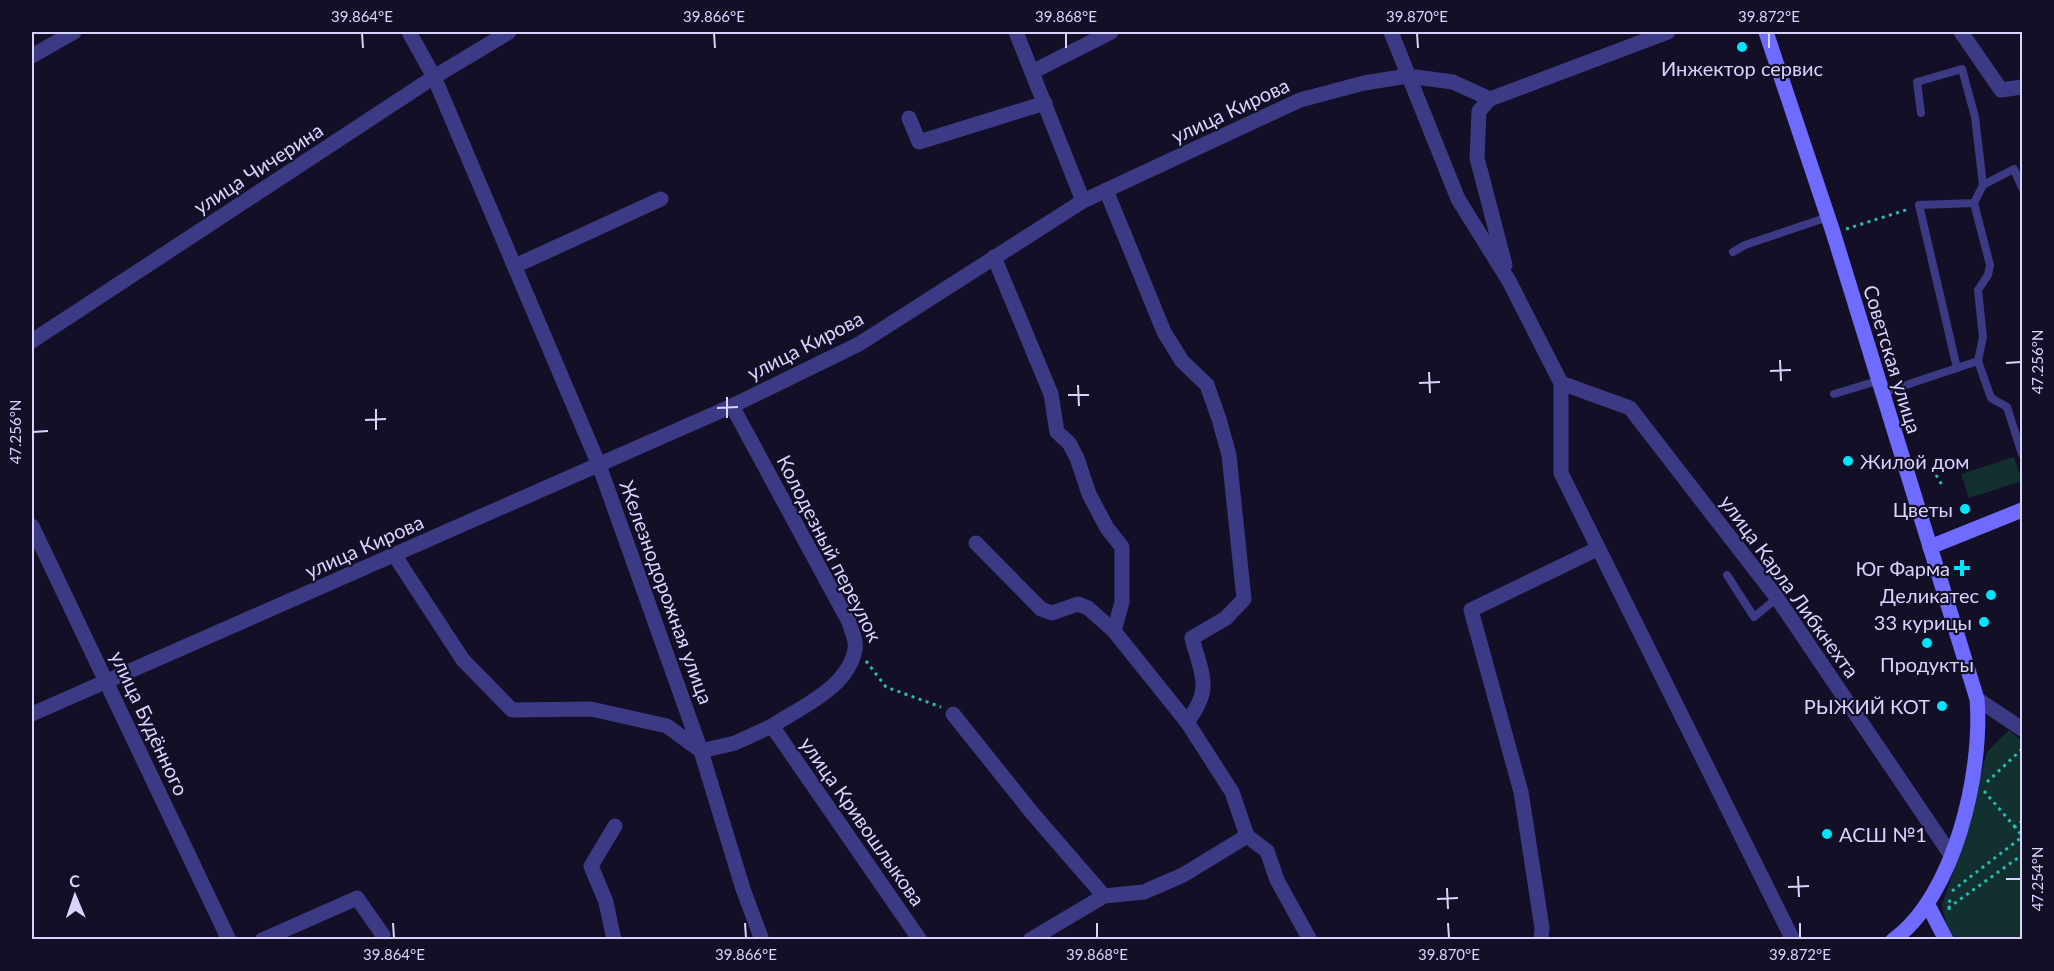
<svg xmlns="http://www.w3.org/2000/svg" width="2054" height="971" font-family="Lato,sans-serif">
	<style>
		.green { fill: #12302f }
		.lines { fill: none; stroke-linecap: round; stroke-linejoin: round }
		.path { stroke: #2fb8b0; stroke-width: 3; stroke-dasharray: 3 4.5; stroke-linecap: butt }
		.lane { stroke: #3d3a85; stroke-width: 8 }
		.street { stroke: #3d3a85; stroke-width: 15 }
		.secondary { stroke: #6f6bff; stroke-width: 15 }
		.ticks { fill: none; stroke: #d9d4ff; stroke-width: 2 }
		.poi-dot { fill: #00e5ff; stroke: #130f26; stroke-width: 2 }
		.labels { text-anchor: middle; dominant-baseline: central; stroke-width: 4.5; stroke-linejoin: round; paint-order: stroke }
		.poi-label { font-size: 20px; fill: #d9d4ff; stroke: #130f26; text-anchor: end }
		.street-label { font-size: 20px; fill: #d9d4ff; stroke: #130f26 }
		.neatline { fill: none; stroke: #d9d4ff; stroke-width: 2 }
		.ticks-label { font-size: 15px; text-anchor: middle; fill: #d9d4ff }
	</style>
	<rect width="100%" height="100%" fill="#130f26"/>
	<g class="green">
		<polygon points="2014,457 2022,481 1969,498 1961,474"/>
		<polygon points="2009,730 2022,741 2022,939 1953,939 1947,929 1942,905 1959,855 1987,752"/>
	</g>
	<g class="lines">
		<g class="path">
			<polyline points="1846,229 1909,209"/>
			<polyline points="1936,475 1942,485"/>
			<polyline points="866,661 886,687 941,707"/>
			<polyline points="1987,782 2022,749"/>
			<polyline points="1984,791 2015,827"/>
			<polyline points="2022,821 2015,827 2022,836"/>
			<polyline points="1952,891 2022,837"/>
			<polyline points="1948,908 2022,855"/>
			<polyline points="1949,910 1950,896"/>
		</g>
		<g class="lane">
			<polyline points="1921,113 1917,82 1962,69 1975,117 1983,185 1974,203 1919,205 1957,368"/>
			<polyline points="1983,185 2014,169 2022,188"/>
			<polyline points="1733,252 1745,245 1828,217"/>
			<polyline points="1978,361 1991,398 2007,407 2022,454"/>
			<polyline points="1882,393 1978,361 1983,337 1978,290 1988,275 1990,265 1974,203"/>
			<polyline points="1834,394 1877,381"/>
			<polyline points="1727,575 1754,617 1777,598"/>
		</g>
		<g class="street">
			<polyline points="409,32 434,77 599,465 701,751 743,889 762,940"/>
			<polyline points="1016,32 1083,201"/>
			<polyline points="1391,32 1458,199 1509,281 1561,383 1561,473 1793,940"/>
			<polyline points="1961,32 2001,90 2022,87"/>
			<polyline points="32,56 74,32"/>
			<polyline points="1032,72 1111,32"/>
			<polyline points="1490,99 1479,111 1477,158 1505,265"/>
			<polyline points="909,118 919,142 1045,103"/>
			<path d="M1106,190l58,142 18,29 25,24 12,34 10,36 15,144 -18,19 -34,20c10,38 21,50 -5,84"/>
			<polyline points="994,257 1051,394 1057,432 1069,443 1077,458 1089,494 1107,528 1122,547 1122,602 1114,631"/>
			<polyline points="515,266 661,199"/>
			<polyline points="32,341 434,77 509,32"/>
			<polyline points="1561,383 1630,408 1777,598 1951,855"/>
			<path d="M732,406l117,216c2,8 8,19 6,27 -6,38 -54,58 -83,77"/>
			<polyline points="32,526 229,940"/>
			<polyline points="976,543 1041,609 1052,613 1078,604 1088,608 1114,631 1187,722 1232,792 1247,836 1267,851 1277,880 1310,940"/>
			<polyline points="395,556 463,660 512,710 591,709 667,726 701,751 735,743 772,726 920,940"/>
			<polyline points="1977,699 2022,729"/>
			<polyline points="32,714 732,406 859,344 1083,201 1300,100 1364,83 1408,76 1453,82 1490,99 1668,32"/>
			<polyline points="953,714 1033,814 1104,896"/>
			<polyline points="262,940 357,898 383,935"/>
			<polyline points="614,940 606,902 591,866 615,826"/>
			<polyline points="1030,940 1104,896 1144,892 1183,875 1247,836"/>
			<polyline points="1541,940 1542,928 1521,792 1471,610 1597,549"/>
		</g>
		<g class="secondary">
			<path d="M1766,32l67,200 144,467c6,72 -22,197 -84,241"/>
			<polyline points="1930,547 2022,510"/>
			<polyline points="1928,905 1946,940"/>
		</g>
	</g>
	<path class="ticks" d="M362,33l1,15M714,33l1,15M1066,33v15M1417,33l1,15M1769,33v15M1780,360l1,21M2006,363l15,-1M1770,371l21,-1M1429,372l1,21M1419,383l21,-1M1078,385l1,21M1068,395h21M727,397v21M717,408l21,-1M376,409v21M365,420l21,-1M33,432l15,-1M1798,876l1,21M2006,879h15M1788,887l21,-1M1447,888l1,21M1437,899l21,-1M393,923l1,15M745,923l1,15M1097,923v15M1448,923l1,15M1800,923v15"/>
	<g class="poi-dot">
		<circle cx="1742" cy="47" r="6"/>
		<circle cx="1848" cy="461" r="6"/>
		<circle cx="1965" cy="509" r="6"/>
		<path d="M1959 559h6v6h6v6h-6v6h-6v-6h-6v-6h6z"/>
		<circle cx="1991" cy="595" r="6"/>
		<circle cx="1984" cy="622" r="6"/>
		<circle cx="1927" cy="643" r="6"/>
		<circle cx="1942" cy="706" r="6"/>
		<circle cx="1827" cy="834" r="6"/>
	</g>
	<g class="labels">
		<g class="poi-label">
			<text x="1742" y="68" text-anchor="middle">Инжектор сервис</text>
			<text x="1860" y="461" text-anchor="start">Жилой дом</text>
			<text x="1953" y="509">Цветы</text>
			<text x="1950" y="568">Юг Фарма</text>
			<text x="1979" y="595">Деликатес</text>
			<text x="1972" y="622">33 курицы</text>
			<text x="1927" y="664" text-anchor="middle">Продукты</text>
			<text x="1930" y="706">РЫЖИЙ КОТ</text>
			<text x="1839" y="834" text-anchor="start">АСШ №1</text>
		</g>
		<g class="street-label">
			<text transform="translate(1230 110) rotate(-25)">улица Кирова</text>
			<text transform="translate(258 168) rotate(-33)">улица Чичерина</text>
			<text transform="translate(805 345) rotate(-27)">улица Кирова</text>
			<text transform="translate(1893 359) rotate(73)">Советская улица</text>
			<text transform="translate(364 546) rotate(-24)">улица Кирова</text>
			<text transform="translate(830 548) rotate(63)">Колодезный переулок</text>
			<text transform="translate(1790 586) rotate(54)">улица Карла Либкнехта</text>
			<text transform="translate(667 592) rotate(70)">Железнодорожная улица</text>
			<text transform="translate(150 723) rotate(65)">улица Будённого</text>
			<text transform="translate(863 821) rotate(55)">улица Кривошлыкова</text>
		</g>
	</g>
	<rect width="2054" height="971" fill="none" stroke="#130f26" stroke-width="66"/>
	<g transform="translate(75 896) rotate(358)" stroke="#130f26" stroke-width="4.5" paint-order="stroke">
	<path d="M0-4.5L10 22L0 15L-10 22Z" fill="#d9d4ff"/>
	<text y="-9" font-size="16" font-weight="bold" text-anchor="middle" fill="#d9d4ff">С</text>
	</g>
	<rect x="33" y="33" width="1988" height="905" class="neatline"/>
	<g class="ticks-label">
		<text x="362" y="22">39.864°E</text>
		<text x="714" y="22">39.866°E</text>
		<text x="1066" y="22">39.868°E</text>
		<text x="1417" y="22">39.870°E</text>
		<text x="1769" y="22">39.872°E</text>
		<text transform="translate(2038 362) rotate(-90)" y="5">47.256°N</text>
		<text transform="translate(16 432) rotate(-90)" y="5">47.256°N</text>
		<text transform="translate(2038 879) rotate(-90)" y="5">47.254°N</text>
		<text x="394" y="960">39.864°E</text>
		<text x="746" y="960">39.866°E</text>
		<text x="1097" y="960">39.868°E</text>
		<text x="1449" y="960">39.870°E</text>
		<text x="1800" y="960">39.872°E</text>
	</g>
</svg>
